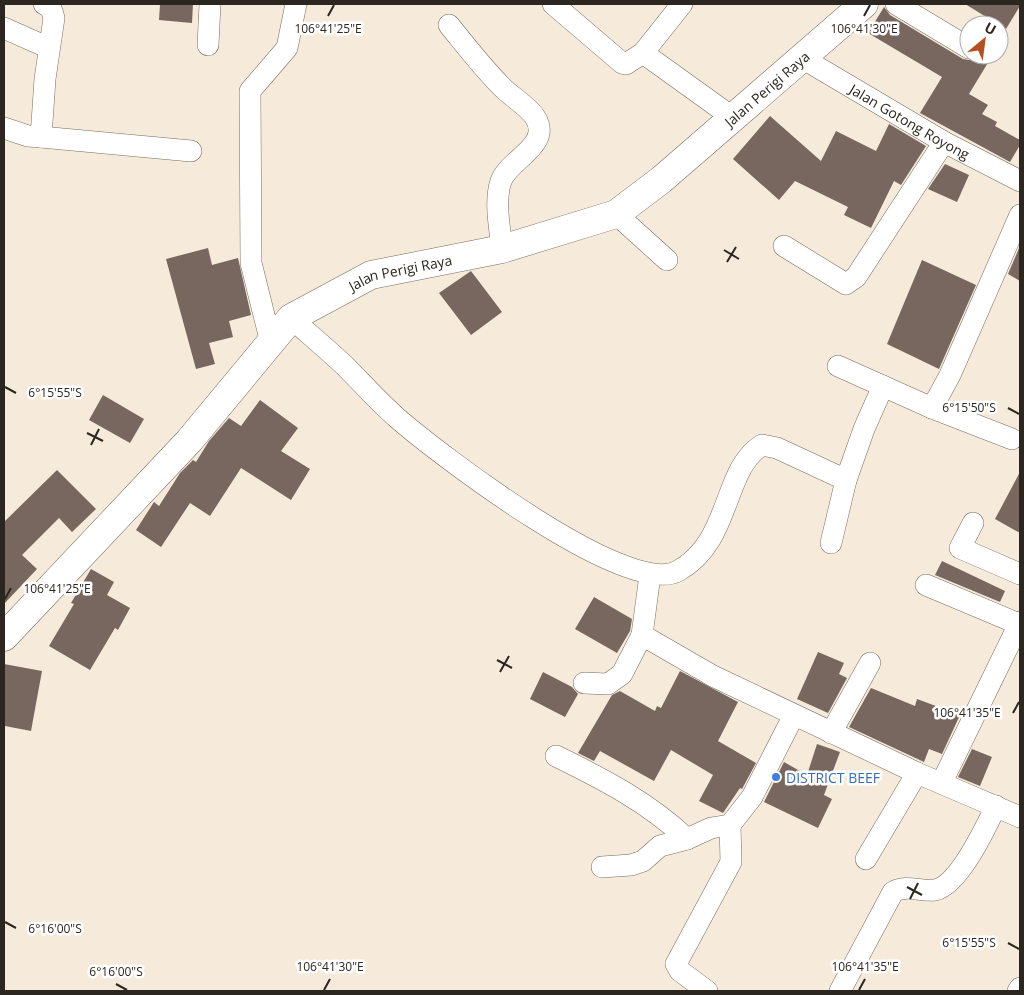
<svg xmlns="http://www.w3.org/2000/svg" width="1024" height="995" font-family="'Open Sans',sans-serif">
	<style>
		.building { fill: #78675e }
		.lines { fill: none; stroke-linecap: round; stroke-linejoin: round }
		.street-casing { stroke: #776d5e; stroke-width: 22 }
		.secondary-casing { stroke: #776d5e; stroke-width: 29 }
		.street { stroke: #fff; stroke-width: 21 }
		.secondary { stroke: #fff; stroke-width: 28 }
		.ticks { fill: none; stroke: #2b2720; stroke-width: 2 }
		.shop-dot { fill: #3f7fe0; stroke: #fff; stroke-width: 2 }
		.labels { text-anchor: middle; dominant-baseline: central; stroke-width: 5; stroke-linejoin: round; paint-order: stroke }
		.street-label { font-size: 14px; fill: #2b2720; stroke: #fff }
		.shop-label { font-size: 14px; fill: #366cbe; stroke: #fff; text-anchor: start }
		.ticks-label { font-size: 12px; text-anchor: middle; fill: #2b2720; stroke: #fff; stroke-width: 5; stroke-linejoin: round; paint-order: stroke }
	</style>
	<rect width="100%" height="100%" fill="#f6ebda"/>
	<g class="building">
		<polygon points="160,4 193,4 192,23 159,20"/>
		<polygon points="965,4 1020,4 1020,6 1006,29"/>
		<polygon points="884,7 890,15 963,59 969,60 979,55 989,61 969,94 988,105 982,114 997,122 995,126 1020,140 1020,145 1010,162 920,113 942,77 868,33"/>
		<polygon points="770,116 821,161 836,131 876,151 889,124 926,146 901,185 894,181 871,228 844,215 848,207 795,181 779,200 733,159"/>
		<polygon points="945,164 969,175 957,202 928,189"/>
		<polygon points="1020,246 1020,281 1008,274"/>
		<polygon points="208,248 212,265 238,258 251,315 229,321 233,337 209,343 215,364 196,369 166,259"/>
		<polygon points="922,260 976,285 939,369 887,344"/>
		<polygon points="471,271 502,312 471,335 439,293"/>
		<polygon points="103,395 144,419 130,443 89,420"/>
		<polygon points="260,400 298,428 281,451 310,469 291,500 241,468 210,516 190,503 161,547 136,530 154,502 159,506 180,473 193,460 196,462 209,441 229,418 241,426"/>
		<polygon points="57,470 96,509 72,532 59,518 22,555 37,569 4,604 4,522"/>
		<polygon points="1020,472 1020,533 995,519"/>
		<polygon points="942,561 1005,591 1000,602 935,575"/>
		<polygon points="91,569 114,582 107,595 130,608 118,630 115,628 90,670 49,646 74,604 71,603"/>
		<polygon points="594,597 632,619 630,631 617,653 575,629"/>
		<polygon points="818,652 844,663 839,674 847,678 828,713 797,699"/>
		<polygon points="4,664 42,671 31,731 5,726"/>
		<polygon points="680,671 738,702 718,741 756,763 742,789 740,788 723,813 699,801 713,775 671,750 654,781 600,751 594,761 578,753 612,695 620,691 655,711 657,706 661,708"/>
		<polygon points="543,672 572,687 578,694 565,717 530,699"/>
		<polygon points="871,688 915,706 917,699 960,715 942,754 929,749 924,762 849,727"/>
		<polygon points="817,744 840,752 824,795 832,799 818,828 764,802 784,762 807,775"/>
		<polygon points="972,749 992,757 980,786 958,777"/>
	</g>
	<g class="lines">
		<g class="street-casing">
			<g id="street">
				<polyline points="553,4 622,63 626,64 643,53 682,4"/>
				<polyline points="896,4 969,48"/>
				<path d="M449,25c17,21 33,42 52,61 9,10 26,19 34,31 18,28 -26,42 -34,64 -7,21 -1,47 1,68"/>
				<polyline points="4,28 49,48"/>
				<polyline points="208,45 210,4"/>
				<polyline points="643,53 732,117"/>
				<path id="s1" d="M802,58l142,84 76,39"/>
				<polyline points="4,128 28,136 41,137 45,79 54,18 51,8 44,4"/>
				<polyline points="41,137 191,151"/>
				<polyline points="616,214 667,260"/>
				<polyline points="784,246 846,284 856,277 944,142"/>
				<path d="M291,318c18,16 37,32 54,48 17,17 33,35 51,51 41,36 232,182 282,154 54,-30 44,-101 84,-126l15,3 69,32"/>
				<polyline points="271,343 251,263 250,91 287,48 296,4"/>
				<polyline points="838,366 932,408 950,375 1020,215"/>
				<polyline points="932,408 1012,439"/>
				<polyline points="973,523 960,548 1020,574"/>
				<polyline points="831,543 846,480 864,429 883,386"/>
				<polyline points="926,585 1019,624"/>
				<polyline points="642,635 650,575"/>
				<polyline points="584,683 608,684 622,674 642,635 713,676 917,773 1020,817"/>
				<polyline points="831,733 870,663"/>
				<path d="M556,756c47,23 92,46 131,83"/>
				<polyline points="942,782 1020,622"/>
				<polyline points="866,859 917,773"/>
				<polyline points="602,867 631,865 643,861 660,846 687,839 711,828 730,825 752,797 794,715"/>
				<polyline points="707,991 680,971 676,964 731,862 730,825"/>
				<path d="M840,991l53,-99c13,-8 28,0 42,-2 24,-5 51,-63 61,-84"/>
				<polyline points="1018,991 1020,988"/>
			</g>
		</g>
		<g class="secondary-casing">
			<g id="secondary">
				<path id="s2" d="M4,637l185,-196 102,-123 80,-43 131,-26 114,-35 45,-34 203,-176"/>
			</g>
		</g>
		<use href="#street" class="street"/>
		<use href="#secondary" class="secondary"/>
	</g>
	<path class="ticks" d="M328,16l6,-11M864,16l6,-11M724,250l15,9M727,262l9,-15M5,387l11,6M1008,408l11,6M87,433l16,8M91,445l8,-16M5,599l6,-11M497,660l15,8M500,672l9,-16M1013,713l6,-11M907,887l15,8M910,899l8,-16M5,922l11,6M1008,943l11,6M116,984l11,6M324,990l6,-11M859,990l6,-11"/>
	<circle class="shop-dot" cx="776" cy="777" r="5"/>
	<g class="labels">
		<g class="street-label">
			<text stroke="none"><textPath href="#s2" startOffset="969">Jalan Perigi Raya</textPath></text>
			<text stroke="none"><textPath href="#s1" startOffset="125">Jalan Gotong Royong</textPath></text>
			<text stroke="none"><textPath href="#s2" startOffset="549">Jalan Perigi Raya</textPath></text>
		</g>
		<g class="shop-label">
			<text x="786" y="777">DISTRICT BEEF</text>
		</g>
	</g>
	<g class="ticks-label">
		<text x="328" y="33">106°41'25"E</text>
		<text x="864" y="33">106°41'30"E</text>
		<text x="55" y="397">6°15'55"S</text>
		<text x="969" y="412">6°15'50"S</text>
		<text x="57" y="593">106°41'25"E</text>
		<text x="967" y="717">106°41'35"E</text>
		<text x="55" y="933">6°16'00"S</text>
		<text x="969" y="947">6°15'55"S</text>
		<text x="330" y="971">106°41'30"E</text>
		<text x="865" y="971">106°41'35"E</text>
		<text x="116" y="976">6°16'00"S</text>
	</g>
	<rect width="1024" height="995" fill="none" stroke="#2b2720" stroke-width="10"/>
	<g transform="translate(984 40) rotate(29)"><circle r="24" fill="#ffffff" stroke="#aaa9a6"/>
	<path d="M0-4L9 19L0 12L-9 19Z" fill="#b44f21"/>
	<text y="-8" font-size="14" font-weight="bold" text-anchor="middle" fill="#2b2720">U</text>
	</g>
</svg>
